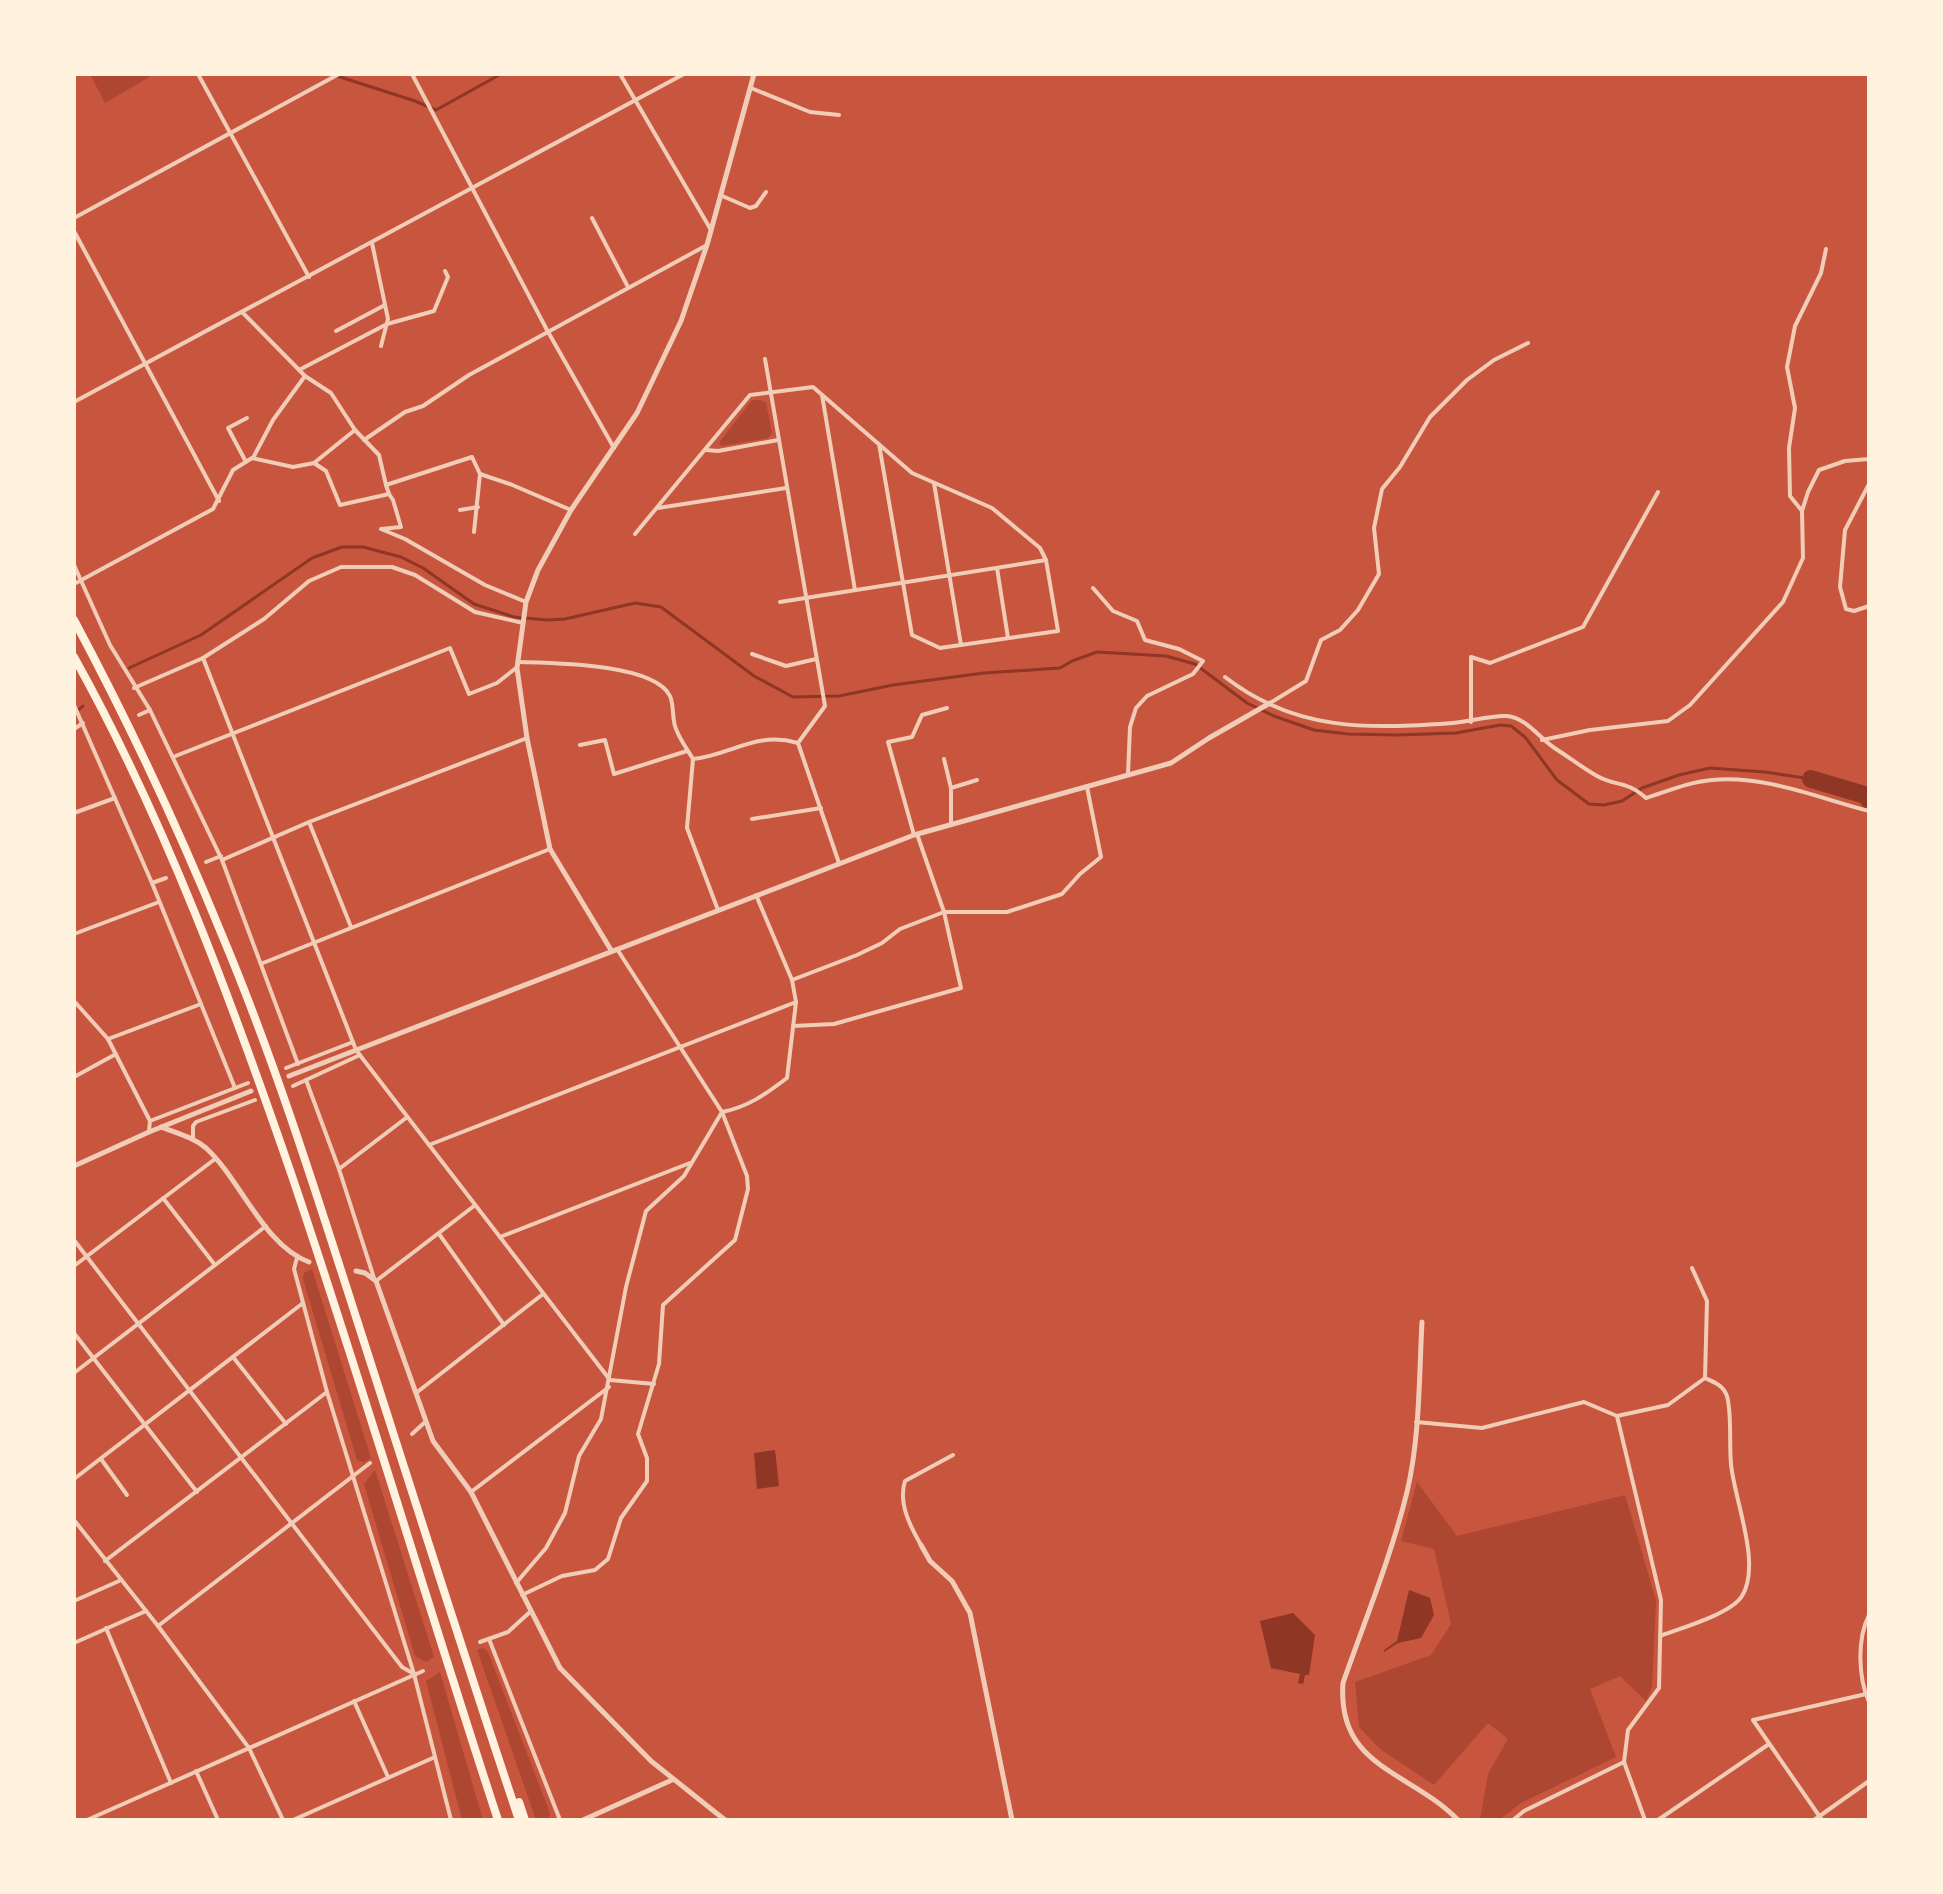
<svg xmlns="http://www.w3.org/2000/svg" width="1943" height="1894" font-family="'IBM Plex Serif',serif">
	<style>
		.green { fill: #ae4732 }
		.water { fill: #8f3625 }
		.lines { fill: none; stroke-linecap: round; stroke-linejoin: round }
		.stream { stroke: #8f3625; stroke-width: 3 }
		.river { stroke: #8f3625; stroke-width: 18 }
		.minor { stroke: #f1ccb7; stroke-width: 4 }
		.tertiary { stroke: #f1ccb7; stroke-width: 5 }
		.motorway { stroke: #fff3e0; stroke-width: 8 }
	</style>
	<rect width="100%" height="100%" fill="#c8553d"/>
	<g class="green">
		<polygon points="90,74 150,74 151,76 105,103"/>
		<polygon points="760,400 766,403 772,433 768,438 721,446 719,443 752,400"/>
		<polygon points="312,1269 371,1458 364,1462 357,1460 303,1279 304,1273"/>
		<polygon points="375,1470 434,1657 426,1662 415,1656 364,1484"/>
		<polygon points="1417,1482 1457,1536 1625,1495 1656,1600 1652,1687 1646,1701 1620,1676 1590,1689 1616,1757 1521,1803 1499,1820 1480,1820 1488,1774 1508,1739 1488,1723 1434,1785 1380,1749 1359,1727 1355,1682 1431,1655 1451,1624 1434,1549 1401,1541"/>
		<polygon points="483,1648 488,1652 550,1813 548,1820 536,1820 477,1650"/>
		<polygon points="440,1672 483,1820 462,1820 426,1681"/>
	</g>
	<g class="water">
		<polygon points="775,1450 779,1486 757,1489 754,1453"/>
		<polygon points="1409,1590 1430,1598 1434,1615 1421,1638 1398,1643 1384,1652 1384,1650 1397,1641"/>
		<polygon points="1293,1613 1315,1635 1309,1675 1305,1675 1303,1684 1298,1683 1300,1674 1271,1668 1260,1621"/>
	</g>
	<g class="lines">
		<g class="stream">
			<polyline points="331,74 415,101 436,110 501,74"/>
			<polyline points="129,668 201,635 312,558 342,547 363,547 401,557 423,568 474,604 514,617 547,620 565,619 635,603 661,607 754,676 793,697 839,696 893,685 984,673 1060,668 1072,661 1097,652 1166,656 1195,664 1247,703 1274,716 1314,730 1348,734 1397,735 1456,733 1500,725 1511,726 1525,737 1557,780 1589,804 1604,805 1622,801 1642,788 1679,775 1710,768 1765,772 1811,779"/>
			<polyline points="74,714 83,706"/>
		</g>
		<polyline class="river" points="1811,779 1868,796 1869,800"/>
		<g class="minor">
			<polyline points="198,74 309,277"/>
			<polyline points="412,74 547,330 614,448"/>
			<polyline points="620,74 711,230"/>
			<polyline points="751,88 810,112 839,115"/>
			<polyline points="720,195 750,208 756,206 766,192"/>
			<polyline points="74,218 339,74"/>
			<polyline points="592,218 628,287"/>
			<polyline points="74,231 219,501"/>
			<polyline points="372,243 388,319 381,346"/>
			<polyline points="242,312 305,376 331,393 355,430 379,455 386,485 472,457 480,474 510,484 571,510"/>
			<polyline points="336,331 385,305"/>
			<polyline points="765,359 825,706 798,743 839,863"/>
			<polyline points="299,370 387,324 434,311 448,277 445,271"/>
			<polyline points="822,395 855,590"/>
			<polyline points="74,402 684,74"/>
			<polyline points="364,440 405,412 423,406 469,375 707,245"/>
			<polyline points="706,450 718,451 778,440"/>
			<polyline points="253,458 273,420 305,376"/>
			<polyline points="246,462 228,428 247,418"/>
			<polyline points="314,463 326,471 340,505 389,494 386,485"/>
			<polyline points="934,483 961,645"/>
			<polyline points="1869,484 1845,530 1840,587 1846,609 1854,611 1869,606"/>
			<polyline points="389,494 393,500 401,527 381,529 405,539 485,585 526,602"/>
			<polyline points="658,508 786,488"/>
			<polyline points="460,510 478,507"/>
			<polyline points="1802,511 1790,496 1789,448 1795,408 1787,367 1795,326 1821,273 1826,249"/>
			<polyline points="474,532 480,474"/>
			<polyline points="635,534 750,395 813,387 912,473 992,508 1040,548 1046,560 1058,631 940,648 912,635 879,444"/>
			<polyline points="74,565 110,645 150,710 222,860 298,1064"/>
			<polyline points="997,568 1008,638"/>
			<polyline points="74,584 213,509 233,470 252,458 293,467 314,463 355,430"/>
			<polyline points="1093,588 1113,611 1137,621 1145,640 1179,649 1203,661 1193,674 1147,696 1136,708 1130,727 1128,774"/>
			<polyline points="780,602 1046,560"/>
			<polyline points="752,654 786,666 816,659"/>
			<polyline points="203,658 356,1050 610,1380 654,1384"/>
			<path d="M518,662c33,1 136,1 152,34 4,9 2,20 5,30 3,11 12,23 18,33 41,-5 62,-28 105,-16"/>
			<path d="M1225,677c71,55 143,52 228,46 17,-1 37,-8 54,-7 20,2 33,23 49,33 14,9 27,19 41,27 20,11 29,4 49,22 22,-7 43,-16 66,-18 54,-5 106,18 157,31"/>
			<polyline points="134,688 203,658 264,619 309,581 341,567 392,567 415,575 475,612 523,623"/>
			<polyline points="1270,703 1306,681 1321,640 1340,630 1358,610 1379,574 1374,528 1382,489 1400,467 1430,417 1467,380 1494,360 1528,343"/>
			<polyline points="74,705 152,883 235,1088"/>
			<polyline points="139,715 150,710"/>
			<polyline points="1471,722 1471,657 1490,663 1583,627 1658,492"/>
			<polyline points="74,729 83,723"/>
			<polyline points="1542,740 1590,730 1668,721 1690,705 1783,602 1803,558 1802,511 1808,492 1819,470 1845,461 1869,459"/>
			<polyline points="580,745 605,740 614,774 687,751"/>
			<polyline points="173,757 450,648 469,694 497,683 516,668"/>
			<polyline points="693,759 687,828 718,910"/>
			<polyline points="944,759 951,788"/>
			<polyline points="74,813 115,798"/>
			<polyline points="752,819 821,808"/>
			<polyline points="309,822 351,927"/>
			<polyline points="951,823 951,788 977,780"/>
			<polyline points="914,835 888,742 912,737 922,715 947,708"/>
			<polyline points="222,860 309,822 527,738"/>
			<polyline points="206,862 221,856"/>
			<polyline points="152,883 166,878"/>
			<polyline points="74,934 159,902"/>
			<polyline points="263,963 550,849"/>
			<polyline points="792,980 857,955 882,943 900,929 944,912 1007,912 1062,894 1080,874 1101,857 1087,787"/>
			<polyline points="74,1001 108,1039 150,1121 149,1131"/>
			<polyline points="793,1026 834,1024 961,988 944,912 917,834"/>
			<polyline points="108,1039 201,1004"/>
			<polyline points="286,1068 353,1042"/>
			<polyline points="74,1077 116,1054"/>
			<polyline points="306,1080 339,1169 374,1278"/>
			<polyline points="293,1086 360,1055"/>
			<polyline points="150,1121 248,1083"/>
			<polyline points="193,1140 193,1126 196,1122 255,1100"/>
			<polyline points="429,1145 796,1002"/>
			<polyline points="339,1169 406,1118"/>
			<polyline points="163,1198 215,1265"/>
			<polyline points="439,1234 504,1325"/>
			<polyline points="500,1237 690,1163"/>
			<polyline points="74,1240 402,1667 414,1674"/>
			<polyline points="297,1258 294,1269 327,1392 414,1674 451,1820"/>
			<polyline points="74,1266 215,1159"/>
			<polyline points="376,1281 474,1206"/>
			<polyline points="74,1333 197,1492"/>
			<polyline points="233,1357 286,1424"/>
			<polyline points="74,1373 266,1226"/>
			<polyline points="416,1393 543,1294"/>
			<polyline points="1617,1416 1668,1405 1705,1378"/>
			<polyline points="1416,1422 1482,1428 1584,1402 1617,1416 1661,1600 1659,1688 1628,1730 1624,1762 1645,1820"/>
			<polyline points="412,1434 424,1423"/>
			<polyline points="101,1459 127,1495"/>
			<polyline points="74,1479 303,1303"/>
			<polyline points="471,1492 609,1387"/>
			<polyline points="74,1520 158,1626 249,1748 283,1820"/>
			<path d="M921,1545c-11,-19 -23,-42 -16,-64l48,-26"/>
			<polyline points="105,1561 327,1392"/>
			<path d="M516,1583l30,-35 19,-35 14,-57 22,-37 25,-132 20,-76 38,-35 38,-64c26,-5 44,-18 65,-34l9,-76 -4,-22 -36,-85"/>
			<polyline points="522,1595 562,1576 595,1570 608,1559 621,1518 647,1481 647,1458 638,1434 659,1364 663,1305 735,1240 748,1189 747,1176 722,1112 617,949"/>
			<polyline points="74,1601 119,1581"/>
			<path d="M1869,1615c-12,24 -11,62 0,87"/>
			<polyline points="158,1626 370,1463"/>
			<polyline points="106,1628 171,1783"/>
			<path d="M1660,1636c21,-8 71,-22 82,-40 20,-32 -8,-97 -11,-132 -2,-20 1,-50 -4,-68 -4,-11 -13,-14 -22,-18l2,-77 -15,-33"/>
			<polyline points="489,1639 560,1820"/>
			<polyline points="480,1642 508,1632 531,1611"/>
			<polyline points="74,1643 146,1611"/>
			<polyline points="354,1701 388,1777"/>
			<polyline points="196,1771 218,1820"/>
			<polyline points="87,1820 423,1671"/>
			<polyline points="293,1820 435,1757"/>
			<polyline points="1513,1820 1524,1811 1624,1762"/>
			<polyline points="1658,1820 1769,1744"/>
			<polyline points="1814,1820 1869,1781"/>
			<polyline points="1822,1820 1753,1720 1866,1694"/>
		</g>
		<g class="tertiary">
			<polyline points="611,950 550,849 527,738 517,668 526,602 538,570 571,510 637,413 681,321 707,245 754,74"/>
			<polyline points="289,1076 914,835 1171,763 1209,738 1270,703"/>
			<path d="M161,1127c15,6 32,10 45,21 34,31 58,98 103,114"/>
			<polyline points="74,1166 149,1132 251,1091"/>
			<polyline points="356,1271 365,1273 376,1281 433,1441 471,1492 560,1668 651,1761 725,1820"/>
			<path d="M1422,1322c-3,55 -2,115 -15,170 -16,65 -42,128 -64,191 -6,85 66,87 115,137"/>
			<polyline points="921,1545 930,1561 952,1581 970,1613 1012,1820"/>
			<polyline points="583,1820 672,1780"/>
		</g>
		<g class="motorway">
			<path d="M74,620c55,103 104,207 148,315 52,124 93,254 134,382 54,168 107,336 163,503"/>
			<path d="M74,657c92,165 158,345 219,522 72,213 135,428 205,641"/>
			<polyline points="519,1802 525,1820"/>
		</g>
	</g>
	<rect width="1943" height="1894" fill="none" stroke="#fff3e0" stroke-width="152"/>
</svg>
